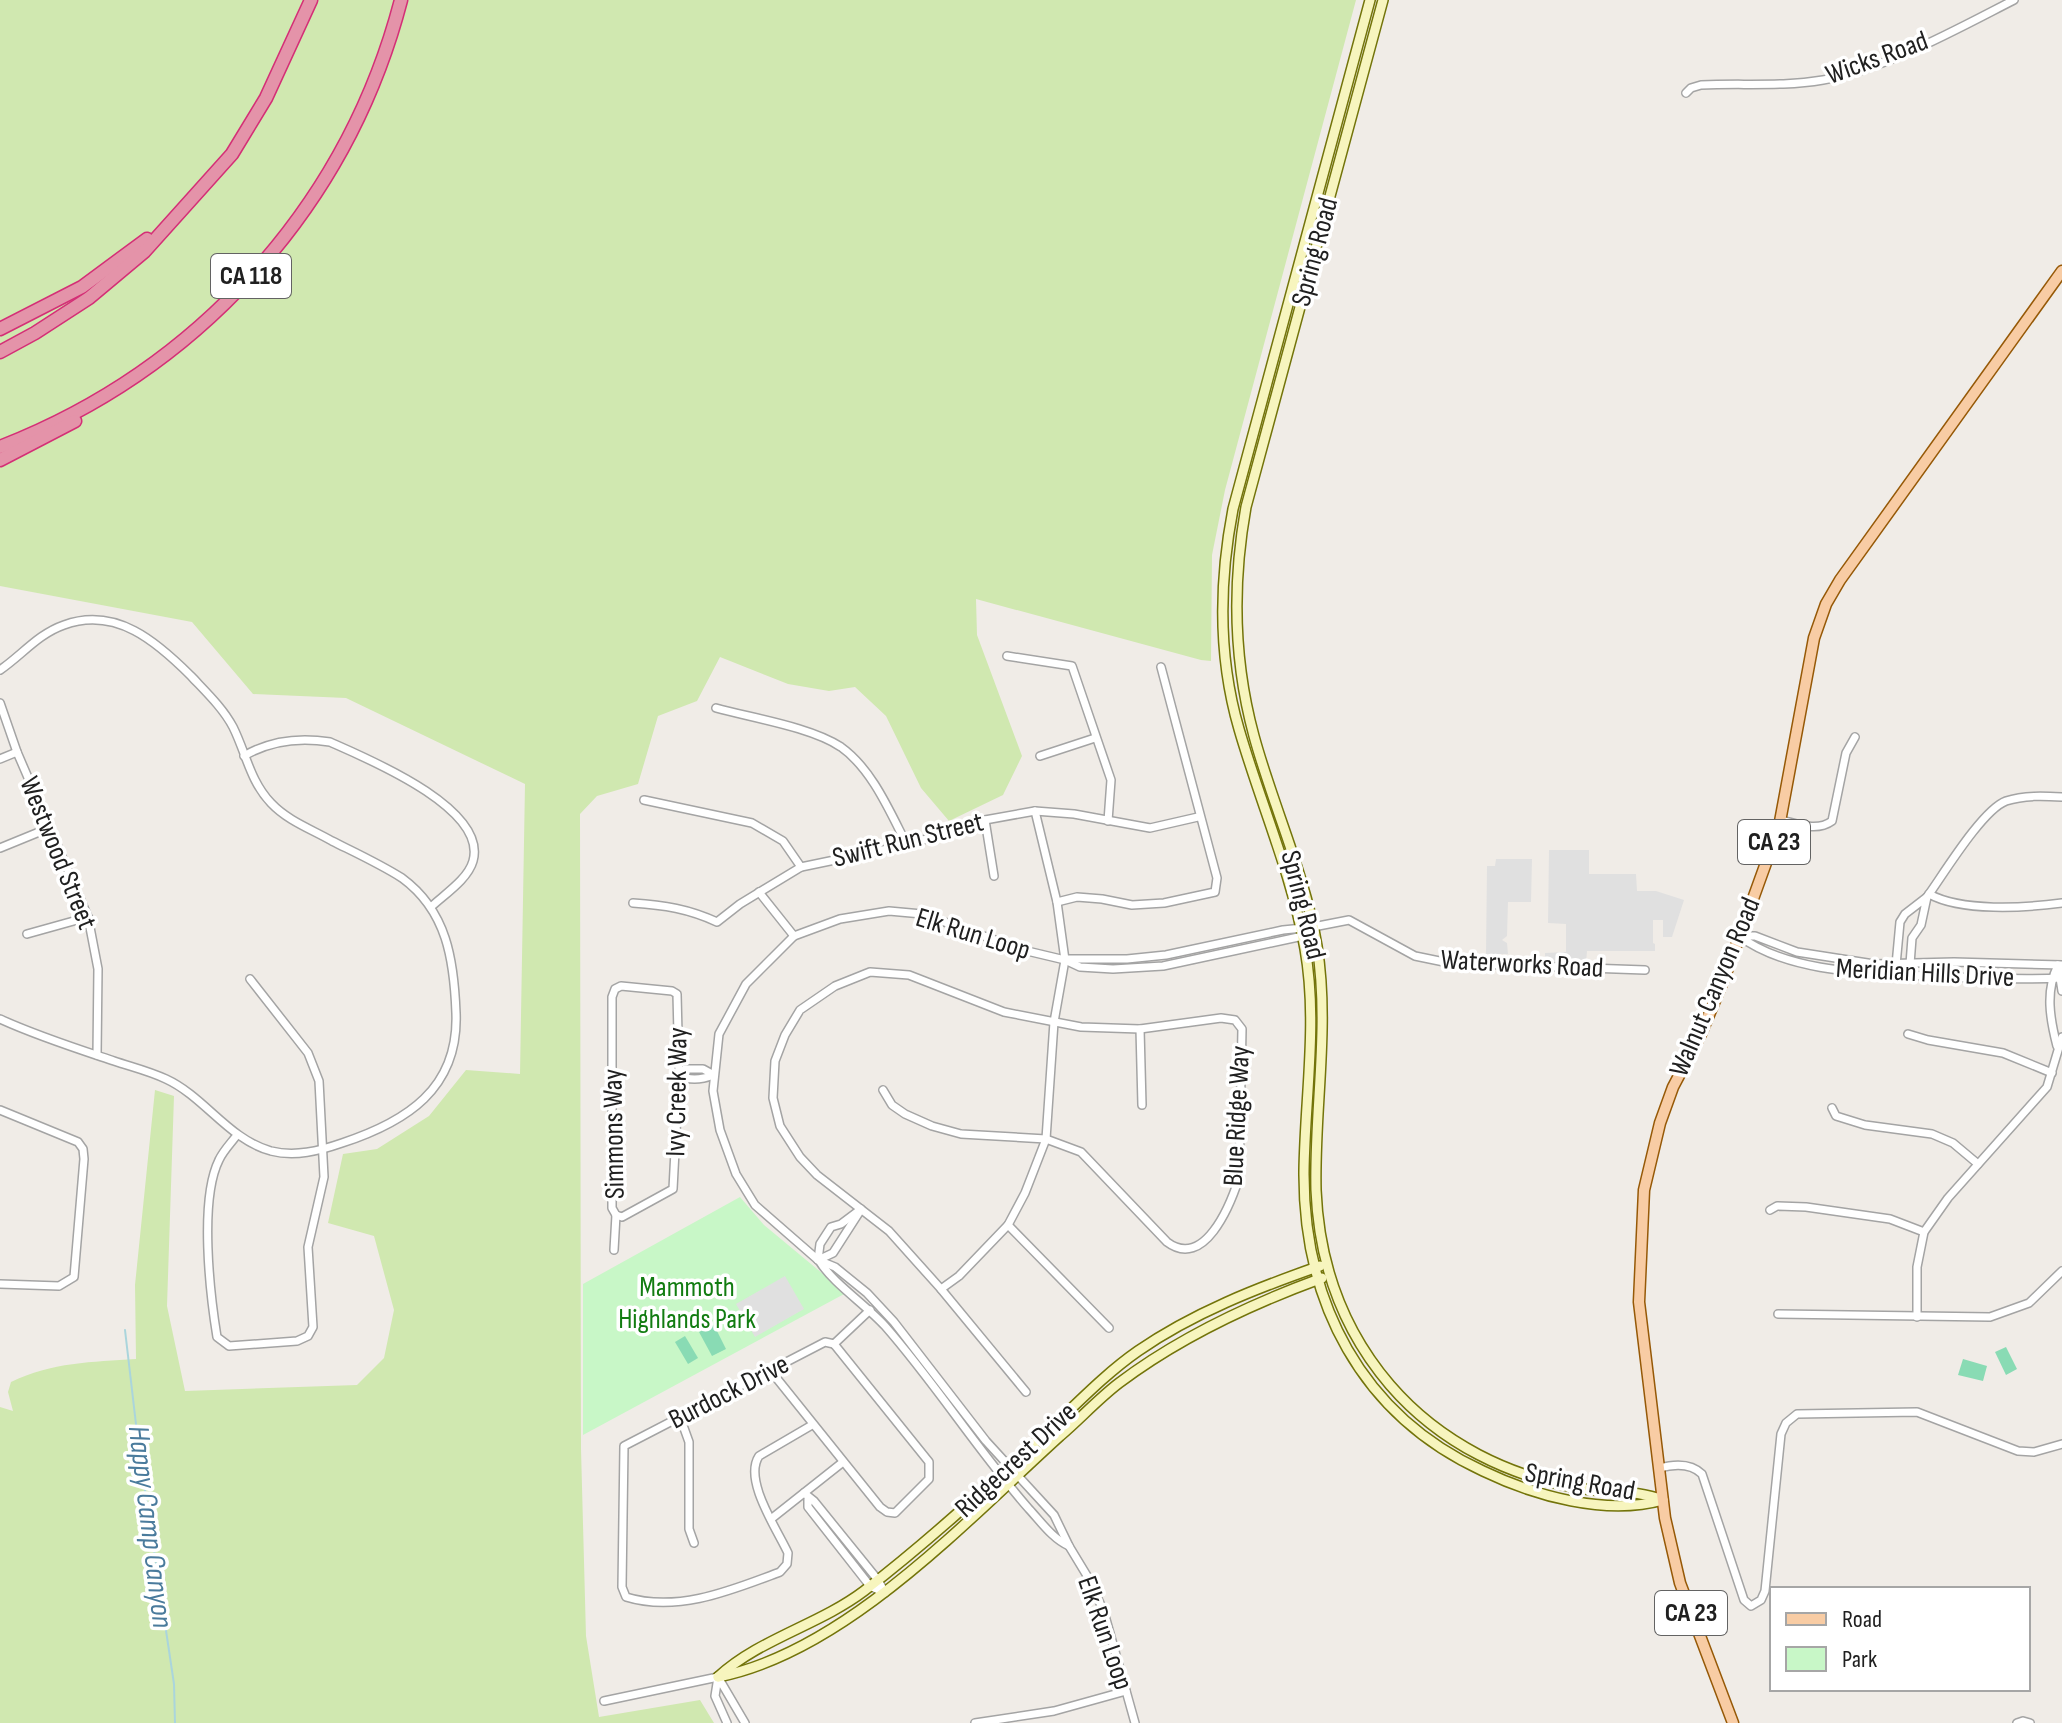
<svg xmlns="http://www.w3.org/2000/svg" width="2062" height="1723" font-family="'Sofia Sans Condensed',sans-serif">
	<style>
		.grass { fill: #d0e8b0 }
		.park { fill: #c8f7c7 }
		.pitch { fill: #89dbb4 }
		.parking { fill: #e0e0e0 }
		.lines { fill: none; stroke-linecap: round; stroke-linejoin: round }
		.stream { stroke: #aad5dc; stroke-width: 2 }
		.street-casing { stroke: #a4a4a4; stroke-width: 10 }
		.secondary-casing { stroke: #73740a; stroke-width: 12 }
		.primary-casing { stroke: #965907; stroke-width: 13 }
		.highway-casing { stroke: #d42f76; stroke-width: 15 }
		.street { stroke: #fff; stroke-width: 7 }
		.secondary { stroke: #f7f5be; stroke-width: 9 }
		.primary { stroke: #f8cca4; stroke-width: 10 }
		.highway { stroke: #e493a9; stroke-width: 12 }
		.labels { text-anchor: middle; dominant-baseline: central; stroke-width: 7; stroke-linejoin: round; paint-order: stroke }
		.shield { fill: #fff; stroke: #636363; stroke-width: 2 }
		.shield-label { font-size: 26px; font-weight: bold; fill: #202020 }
		.street-label { font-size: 28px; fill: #202020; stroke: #fff }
		.park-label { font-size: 28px; fill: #127c11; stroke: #fff }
		.water-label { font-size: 30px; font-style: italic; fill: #4a7b9c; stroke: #fff }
	</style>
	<rect width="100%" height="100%" fill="#f0ece7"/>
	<path class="grass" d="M0,0h1356l-131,490 -13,65 -1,106 -10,-1 -225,-61 1,36 45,121 -19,39 -54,26 -28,-33 -35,-72 -31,-29 -26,4 -41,-7 -68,-27 -23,44 -39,15 -20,68 -41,12 -17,18 1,635 5,187 13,81 101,-17 14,23h-714v-316l13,4 -5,-19 3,-10c41,-20 81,-20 125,-23l-1,-74 20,-195 19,6 -7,210 18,85 172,-6 27,-27 10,-48 -20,-74 -46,-13 15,-69 34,-5 52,-33 37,-46 54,4 5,-290 -179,-86 -93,-4 -61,-72 -192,-36z"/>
	<polygon class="park" points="740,1197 764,1225 846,1293 583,1435 583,1284"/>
	<g class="pitch">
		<polygon points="714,1325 726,1349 712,1356 699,1332"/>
		<polygon points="685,1336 698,1358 688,1364 675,1342"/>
		<polygon points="2006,1347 2017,1369 2006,1375 1995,1352"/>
		<polygon points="1963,1359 1987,1366 1983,1381 1958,1375"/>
	</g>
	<g class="parking">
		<polygon points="1549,850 1589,850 1589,874 1636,874 1637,891 1656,891 1684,900 1672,937 1663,937 1663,920 1653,920 1653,943 1655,944 1655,951 1587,951 1586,963 1545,962 1545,953 1566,952 1566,924 1548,923"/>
		<polygon points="1496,859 1532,859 1531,902 1508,902 1507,936 1502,940 1507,943 1508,954 1486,954 1487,866 1495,866"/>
		<polygon points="785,1276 804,1309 755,1337 736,1304"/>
	</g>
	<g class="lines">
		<polyline class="stream" points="125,1330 139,1450 174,1684 175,1723"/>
		<g class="street-casing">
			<g id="street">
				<path d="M1686,93l5,-5 10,-3c41,-2 81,2 122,-5 61,-10 136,-52 191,-80"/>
				<polyline points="1007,656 1072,666 1111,780 1108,821"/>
				<path d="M0,670c22,-15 38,-36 64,-45 52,-19 93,17 127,51 15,16 32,32 42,51 13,26 17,54 38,76 17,18 40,26 61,38 24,12 48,23 70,37 45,33 52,82 54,135 3,76 -50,109 -114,130 -23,8 -47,14 -71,8 -43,-12 -66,-54 -105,-72 -17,-8 -34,-12 -52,-18 -39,-13 -77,-25 -114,-42"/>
				<polyline points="0,703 17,752 88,917 98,969 97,1055"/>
				<path d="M716,708c36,10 95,19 125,39 31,22 49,65 66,98"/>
				<path d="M244,756c27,-16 55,-19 86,-14 36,16 158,66 143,119 -5,18 -28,33 -41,45"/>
				<polyline points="1040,756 1095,738"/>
				<polyline points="0,759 17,752"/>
				<polyline points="644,800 752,823 783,841 801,867"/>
				<polyline points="985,820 994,876"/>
				<path d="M1781,820c17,4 36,12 51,1l14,-68 9,-16"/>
				<polyline points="0,848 49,828"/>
				<polyline points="759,892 794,936"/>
				<path d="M1929,894c33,18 95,14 133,9"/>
				<path d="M1927,897c16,-22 55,-87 79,-96 18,-6 38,-5 56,-4"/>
				<polygon points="1927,897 1921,925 1912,938 1910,964 1902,976 1896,965 1900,922 1905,914"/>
				<polyline points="1057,902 1077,897 1102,899 1132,905 1164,903 1215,892 1217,878 1161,667"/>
				<path d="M633,903c31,2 56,6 84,19l23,-18 61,-37 106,-22 78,-25 50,-9 39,3 76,14 48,-11"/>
				<polyline points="27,934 88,917"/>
				<polyline points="1067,959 1127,959 1166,955 1283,930 1313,927 1349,920 1415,956 1449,963 1645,970"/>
				<path d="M2062,965l-108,-3 -80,2 -77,-12 -42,-16h-16c50,37 128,37 188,40 45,2 90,4 135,2"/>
				<polygon points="621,986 672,991 677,994 679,1074 673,1189 622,1217 616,1215 612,1208 612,997 615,989"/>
				<polyline points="1140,1029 1142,1105"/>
				<polyline points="1908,1034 1928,1040 2003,1053 2052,1073"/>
				<path d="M2057,1046c-7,-27 -12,-55 1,-81l4,26"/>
				<path d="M685,1069h18l11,6c-11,4 -25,7 -35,-1z"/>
				<path d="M883,1090l9,15 13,9 27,12 29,8 85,5 35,13 86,90c37,28 63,-36 72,-64l3,-149 -7,-9 -14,-2 -81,11 -59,-2 -77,-15 -95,-37 -39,-3 -35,14 -35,24 -15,25 -10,26 -2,37 7,28 20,31 17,18 72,56 52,58 85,103"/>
				<polyline points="1832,1108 1836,1116 1865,1125 1932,1134 1953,1143 1978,1164"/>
				<polyline points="0,1110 78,1142 83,1149 84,1159 74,1277 59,1286 0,1284"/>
				<path d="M237,1135c-6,8 -14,16 -18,25 -20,40 -9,134 -2,177l12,9 68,-5 11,-5 5,-9 -5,-80 16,-70 -5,-96 -11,-28 -58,-74"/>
				<polyline points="1770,1210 1777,1206 1806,1207 1890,1219 1924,1232"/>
				<polyline points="1008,1225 1109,1328"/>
				<polyline points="614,1250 616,1215"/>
				<polyline points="818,1260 820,1244 831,1227 841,1224 861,1209"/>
				<polyline points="818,1260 833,1253 860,1211"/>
				<path d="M820,1262c13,21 46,43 65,64 51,58 93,125 144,183 12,13 24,30 40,37"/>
				<polyline points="941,1289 959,1276 1008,1225 1025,1193 1046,1139 1054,1022 1065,960 1057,902 1035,811"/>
				<polyline points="1778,1314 1990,1317 2029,1303 2062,1271"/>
				<polyline points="1917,1317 1917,1267 1924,1232 1948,1198 2047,1087 2062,1037"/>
				<polyline points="834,1344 870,1310"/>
				<polyline points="770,1370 880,1507 887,1512 895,1513 929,1479 929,1462 834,1344"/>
				<polyline points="680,1417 689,1442 689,1529 694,1543"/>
				<path d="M812,1425l-53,31c-16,24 18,73 29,97l-1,11 -7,8c-48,18 -102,41 -154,25l-4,-10 2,-141 201,-104 9,2"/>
				<path d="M1659,1468c15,-4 32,-5 43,6l42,126 7,6 10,-6 4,-9 16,-157 5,-11 11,-9 120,-2 101,39 16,1 28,-8"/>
				<polyline points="804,1493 814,1501 878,1580 885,1593 870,1586 808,1507 808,1499"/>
				<polyline points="771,1519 843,1462"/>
				<polyline points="718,1677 745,1723"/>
				<polyline points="718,1677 715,1696 727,1723"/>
				<polyline points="604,1701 718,1677"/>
				<polyline points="975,1723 1054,1711 1126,1691"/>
				<polyline points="1135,1723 1104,1612 1089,1579 1069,1546 1054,1515 986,1441 894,1322 867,1293 835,1267 818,1260 755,1205 736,1174 720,1130 713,1091 719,1034 746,984 794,936 840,919 889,911 922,914 1023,950 1065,960 1080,967 1113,969 1163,966 1303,936 1313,927"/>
				<polyline points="2017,1723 2023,1721 2030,1723"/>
			</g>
		</g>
		<g class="secondary-casing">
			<g id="secondary">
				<path d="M1370,0l-137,509c-14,73 -15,148 6,220 21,73 53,145 66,220 13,73 0,148 -1,222 -1,131 57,244 179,300 52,25 123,45 180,29"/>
				<path d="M1383,0l-137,507c-14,78 -13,152 8,229 19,70 51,138 63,210 13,81 -3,163 -1,244 3,73 27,140 74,195 50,58 121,93 195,104 27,4 52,1 78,11"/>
				<path d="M718,1677c41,-38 101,-52 146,-86 61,-47 118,-99 174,-151 33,-30 64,-64 100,-89 55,-38 119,-63 182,-85"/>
				<path d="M718,1677c127,-25 248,-156 342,-241 20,-17 38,-37 59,-53 61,-46 132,-79 203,-105"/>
			</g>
		</g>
		<g class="primary-casing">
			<polyline id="primary" points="1733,1723 1680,1583 1665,1518 1639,1302 1644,1190 1660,1123 1673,1087 1701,1034 1724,979 1779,827 1814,638 1826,604 1840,580 2062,271"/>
		</g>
		<g class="highway-casing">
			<g id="highway">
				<polyline points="0,329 82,287 147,239"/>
				<polyline points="0,352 35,333 89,298 144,252 232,154 266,98 311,0"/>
				<path d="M0,447c198,-77 347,-240 401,-447"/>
				<polyline points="0,460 75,421"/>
			</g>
		</g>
		<use href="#street" class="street"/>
		<use href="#secondary" class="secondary"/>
		<use href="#primary" class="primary"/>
		<use href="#highway" class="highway"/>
	</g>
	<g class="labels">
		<g class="shield">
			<rect x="211" y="254" width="80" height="44" rx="6"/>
			<rect x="1738" y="820" width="72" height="44" rx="6"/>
			<rect x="1655" y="1591" width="72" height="44" rx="6"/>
		</g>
		<g class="shield-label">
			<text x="251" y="276">CA 118</text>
			<text x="1774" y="842">CA 23</text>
			<text x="1691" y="1613">CA 23</text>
		</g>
		<g class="street-label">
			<text transform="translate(1877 58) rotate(-20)">Wicks Road</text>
			<text transform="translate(1315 252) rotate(-75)">Spring Road</text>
			<text transform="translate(908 840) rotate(-14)">Swift Run Street</text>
			<text transform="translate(58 853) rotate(68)">Westwood Street</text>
			<text transform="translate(1303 905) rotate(76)">Spring Road</text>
			<text transform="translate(973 934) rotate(17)">Elk Run Loop</text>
			<text transform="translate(1522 964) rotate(3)">Waterworks Road</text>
			<text transform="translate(1925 973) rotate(3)">Meridian Hills Drive</text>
			<text transform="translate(1715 987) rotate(-67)">Walnut Canyon Road</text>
			<text transform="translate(677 1092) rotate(-89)">Ivy Creek Way</text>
			<text transform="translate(1237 1116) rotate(-87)">Blue Ridge Way</text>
			<text transform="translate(614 1134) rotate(-91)">Simmons Way</text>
			<text transform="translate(729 1392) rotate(-27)">Burdock Drive</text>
			<text transform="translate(1016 1460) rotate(-43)">Ridgecrest Drive</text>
			<text transform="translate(1580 1482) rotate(10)">Spring Road</text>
			<text transform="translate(1105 1633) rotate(71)">Elk Run Loop</text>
		</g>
		<g class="park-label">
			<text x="687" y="1287">Mammoth<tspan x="687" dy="32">Highlands Park</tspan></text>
		</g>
		<g class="water-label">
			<text transform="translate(150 1527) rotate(83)">Happy Camp Canyon</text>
		</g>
	</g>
	<rect x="1770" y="1587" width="260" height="104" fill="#ffffff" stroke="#a6a6a6" stroke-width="2"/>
	<rect x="1786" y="1613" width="40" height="12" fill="#f8cca4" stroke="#a6a6a6" stroke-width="2"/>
	<text x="1842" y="1627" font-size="24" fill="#202020">Road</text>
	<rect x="1786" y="1647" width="40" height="24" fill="#c8f7c7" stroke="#a6a6a6" stroke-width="2"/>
	<text x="1842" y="1667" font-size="24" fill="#202020">Park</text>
</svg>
